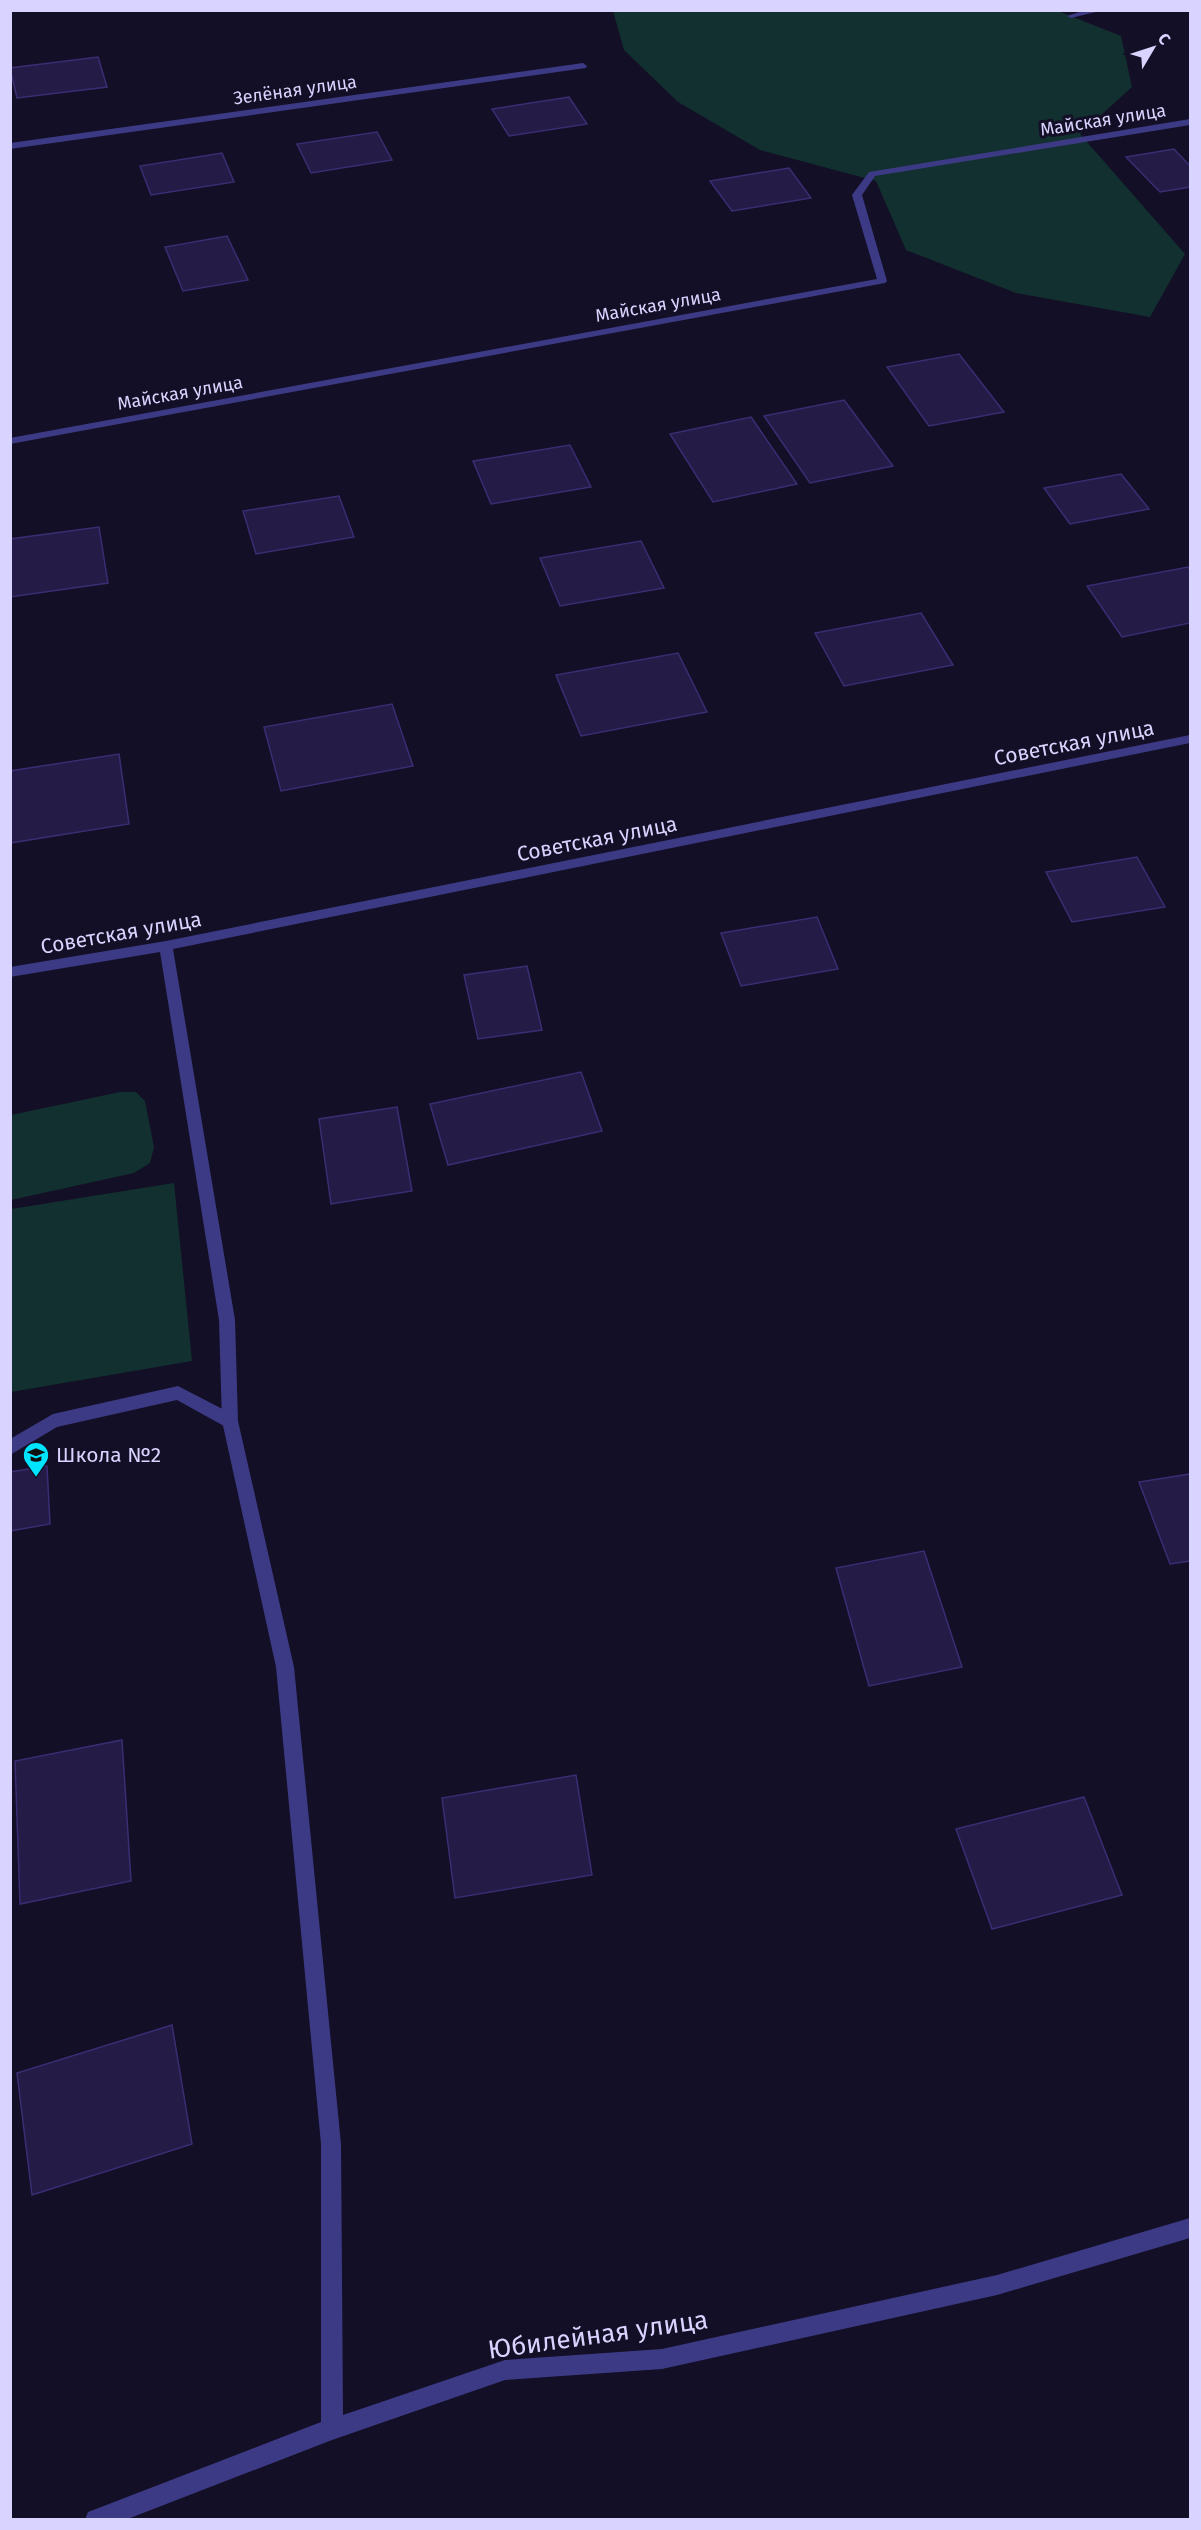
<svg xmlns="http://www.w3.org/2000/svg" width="1201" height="2530" font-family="'Fira Sans',sans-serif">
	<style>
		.green { fill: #12302f }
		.building { fill: #241b47; stroke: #3b2d73; stroke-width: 1.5 }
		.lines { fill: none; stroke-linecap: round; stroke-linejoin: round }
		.service { fill: #3d3a85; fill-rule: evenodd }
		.minor { fill: #3d3a85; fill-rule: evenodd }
		.labels { text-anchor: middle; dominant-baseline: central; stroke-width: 6; stroke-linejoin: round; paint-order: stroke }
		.far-street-label { font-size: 18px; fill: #d9d4ff; stroke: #130f26 }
		.street-label { font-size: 21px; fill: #d9d4ff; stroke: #130f26 }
		.poi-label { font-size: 21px; fill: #d9d4ff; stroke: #130f26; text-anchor: start }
		.near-street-label { font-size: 26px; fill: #d9d4ff; stroke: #130f26 }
	</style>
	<rect width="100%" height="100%" fill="#130f26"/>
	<g class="green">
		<polygon points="613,11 1058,11 1121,36 1132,87 1080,134 1185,254 1150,317 1016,293 906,250 876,181 760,150 678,102 624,50"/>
		<polygon points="120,1092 136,1092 145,1101 154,1147 150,1163 134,1173 11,1200 11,1115"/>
		<polygon points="174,1183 192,1361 11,1392 11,1209"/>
	</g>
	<g class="building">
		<polygon points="98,57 107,87 17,98 10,68"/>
		<polygon points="569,97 587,124 509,136 492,109"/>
		<polygon points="377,132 392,160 311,173 297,144"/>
		<polygon points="1174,149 1190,166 1190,187 1160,192 1126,157"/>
		<polygon points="222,153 234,182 151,195 140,166"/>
		<polygon points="789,168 811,198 732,211 710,181"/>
		<polygon points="227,236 248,280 183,291 165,247"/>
		<polygon points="959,354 1004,412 929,426 887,367"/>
		<polygon points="844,400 893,466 810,483 764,416"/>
		<polygon points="751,417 797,484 713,502 670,434"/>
		<polygon points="570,445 591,487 491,504 473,461"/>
		<polygon points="1121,474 1149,509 1070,524 1044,488"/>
		<polygon points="339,496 354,537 256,554 243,511"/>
		<polygon points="99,527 108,583 10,597 10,539"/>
		<polygon points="641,541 664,588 560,606 540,558"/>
		<polygon points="1188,567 1190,570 1190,623 1122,637 1087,586"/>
		<polygon points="921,613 953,665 844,686 815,633"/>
		<polygon points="678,653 707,712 581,736 556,675"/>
		<polygon points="392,704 413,766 281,791 264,727"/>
		<polygon points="119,754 129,824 10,843 10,771"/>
		<polygon points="1137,857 1165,907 1072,922 1046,872"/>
		<polygon points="817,917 838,969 741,986 721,933"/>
		<polygon points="527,966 542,1030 478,1039 464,975"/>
		<polygon points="581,1072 602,1131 448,1165 430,1104"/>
		<polygon points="397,1107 412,1191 331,1204 319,1119"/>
		<polygon points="47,1466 50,1524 10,1531 10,1472"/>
		<polygon points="1190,1474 1190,1561 1170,1564 1139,1482"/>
		<polygon points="924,1551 962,1667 869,1686 836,1568"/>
		<polygon points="122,1740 131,1881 20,1904 15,1761"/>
		<polygon points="576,1775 592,1875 455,1898 442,1798"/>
		<polygon points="1084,1797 1122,1895 992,1929 956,1829"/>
		<polygon points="172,2025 192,2144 32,2195 17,2073"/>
	</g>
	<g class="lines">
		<polygon class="service" points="178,1386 236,1416 238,1421 236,1426 230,1428 224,1426 177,1400 57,1427 10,1455 10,1439 53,1414"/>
		<g class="minor">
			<polygon points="1086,10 1104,10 1071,18 1067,16"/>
			<polygon points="583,63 587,66 586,68 10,149 10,143"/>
			<polygon points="1190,119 1190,125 875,176 862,195 887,281 885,283 10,444 10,438 877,279 852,195 869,172"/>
			<polygon points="1190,735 1190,743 173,949 235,1320 238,1421 294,1667 341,2144 343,2415 505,2360 662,2349 997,2275 1190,2218 1190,2238 997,2295 662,2369 505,2380 332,2440 125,2520 85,2520 88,2512 96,2509 321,2422 321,2144 276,1667 222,1421 219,1320 160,952 10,977 10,967 166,941"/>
		</g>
	</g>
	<defs>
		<g id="school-pin" transform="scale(1.35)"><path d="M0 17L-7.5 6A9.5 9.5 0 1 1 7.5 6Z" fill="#00e5ff" stroke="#130f26"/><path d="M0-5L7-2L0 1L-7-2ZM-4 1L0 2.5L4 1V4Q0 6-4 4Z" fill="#111"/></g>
	</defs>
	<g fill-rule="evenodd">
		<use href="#school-pin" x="36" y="1455"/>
	</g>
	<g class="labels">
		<g class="far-street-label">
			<text transform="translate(295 90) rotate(-8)">Зелёная улица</text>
			<text transform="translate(1103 120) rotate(-9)">Майская улица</text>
			<text transform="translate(658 305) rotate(-10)">Майская улица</text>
			<text transform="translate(180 393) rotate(-10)">Майская улица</text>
		</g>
		<g class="street-label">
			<text transform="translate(1074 743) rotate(-11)">Советская улица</text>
			<text transform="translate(597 839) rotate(-11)">Советская улица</text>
			<text transform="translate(121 933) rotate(-10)">Советская улица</text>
		</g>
		<g class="poi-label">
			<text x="56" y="1455">Школа №2</text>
		</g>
		<g class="near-street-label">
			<text transform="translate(598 2335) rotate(-8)">Юбилейная улица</text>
		</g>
	</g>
	<rect width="1201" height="2530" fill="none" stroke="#d9d4ff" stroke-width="24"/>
	<g transform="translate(1153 48) rotate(51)" stroke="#130f26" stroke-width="4.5" paint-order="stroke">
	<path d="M0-4.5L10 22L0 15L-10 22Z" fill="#d9d4ff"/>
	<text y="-9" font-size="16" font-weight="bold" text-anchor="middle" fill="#d9d4ff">С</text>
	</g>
</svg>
